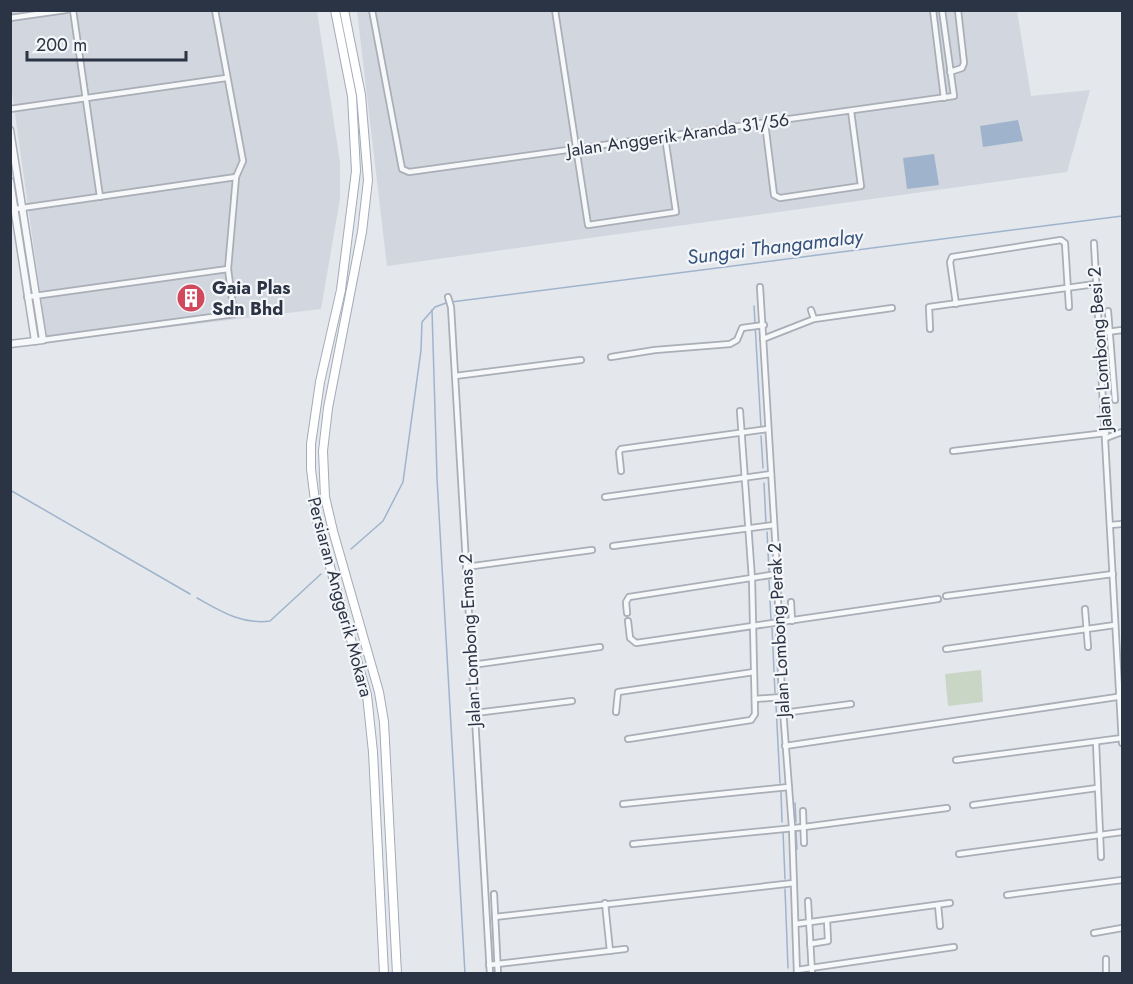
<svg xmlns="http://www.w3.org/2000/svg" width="1133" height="984" font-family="Jost,sans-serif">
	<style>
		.built { fill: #d2d6de }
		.green { fill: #c9d6c5 }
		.water { fill: #9fb4cc }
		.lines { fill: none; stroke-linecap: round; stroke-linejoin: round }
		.stream { stroke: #9fb4cc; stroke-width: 1.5 }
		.minor-casing { stroke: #a9aeb7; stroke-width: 8 }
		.tertiary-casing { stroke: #a9aeb7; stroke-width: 9 }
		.primary-casing { stroke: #a3abb8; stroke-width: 10 }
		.minor { stroke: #f7f8fa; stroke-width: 4.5 }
		.tertiary { stroke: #f7f8fa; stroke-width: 6 }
		.primary { stroke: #fff; stroke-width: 8 }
		.labels { text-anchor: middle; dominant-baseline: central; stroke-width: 4.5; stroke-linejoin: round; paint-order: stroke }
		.street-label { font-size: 18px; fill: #2b3445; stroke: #f4f6f9 }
		.poi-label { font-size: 18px; font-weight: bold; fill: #2b3445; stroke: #f4f6f9; text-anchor: start }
		.water-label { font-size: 20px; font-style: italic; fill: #34527a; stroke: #f4f6f9 }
	</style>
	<rect width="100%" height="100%" fill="#e4e7ec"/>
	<g class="built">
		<polygon points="10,11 317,11 340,162 340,199 321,309 47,342 11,85"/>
		<polygon points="357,11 1017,11 1031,96 1090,90 1067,172 387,266"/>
	</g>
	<polygon class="green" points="981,670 983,702 948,706 945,674"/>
	<g class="water">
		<polygon points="1018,120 1023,141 983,147 980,126"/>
		<polygon points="934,154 939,185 907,189 903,158"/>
	</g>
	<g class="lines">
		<g class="stream">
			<polyline points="451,302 1122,216"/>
			<polyline points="754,306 761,428"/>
			<polyline points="432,310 437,478 465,974"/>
			<polyline points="761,436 763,468"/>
			<polyline points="764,483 766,524"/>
			<polyline points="10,490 190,594"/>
			<polyline points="767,532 769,571"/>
			<polyline points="351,549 383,521 403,482 421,350 422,322 435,307 446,303"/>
			<polyline points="769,580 771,620"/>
			<path d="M197,598c23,13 45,27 73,23l51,-47"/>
			<polyline points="772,628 775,693"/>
			<polyline points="776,705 780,783"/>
			<polyline points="781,792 782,822"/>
			<polyline points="795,803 796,822"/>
			<polyline points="783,832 785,879"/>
			<polyline points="796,832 797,849"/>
			<polyline points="785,889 788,968"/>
		</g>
		<g class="minor-casing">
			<g id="minor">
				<polyline points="73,10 100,197"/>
				<polyline points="372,10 402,169 409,172 954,96 942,10"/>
				<polyline points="555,10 588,225 676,212 665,137"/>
				<polyline points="933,10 944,98"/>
				<polyline points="10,18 66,10"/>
				<polyline points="950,72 962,68 964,63 958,10"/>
				<polyline points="10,109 226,78"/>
				<polyline points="765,123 774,195 780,198 861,186 851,111"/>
				<polyline points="15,209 236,177"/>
				<polyline points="1094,243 1122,743"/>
				<polyline points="760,287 776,553 782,697 792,827 797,974"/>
				<polyline points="27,297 228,269"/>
				<polyline points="448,297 451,307 490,974"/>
				<polyline points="956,304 950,262 952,257 1061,240 1065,243 1069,307"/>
				<polyline points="1108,311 1115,400"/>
				<polyline points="814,319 892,308"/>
				<polyline points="930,329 929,307 1095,284"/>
				<polyline points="1100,333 1122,330"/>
				<polyline points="763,339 814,319 811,310"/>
				<polyline points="43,340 234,314 228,269 236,177 243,161 215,10"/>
				<polyline points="611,357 655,350 730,344 737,340 742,328 764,325"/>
				<polyline points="455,376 581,360"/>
				<polyline points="1106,438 1122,432"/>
				<polyline points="953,451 1106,433"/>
				<polyline points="621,471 619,452 621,449 768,429"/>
				<polyline points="605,497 771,474"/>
				<polyline points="1110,525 1122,524"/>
				<polyline points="613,546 774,525"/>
				<polyline points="466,567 592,550"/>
				<polyline points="946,596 1113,574"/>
				<polyline points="791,602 792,621"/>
				<polyline points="1085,609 1088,647"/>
				<polyline points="627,613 626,602 629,597 777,574"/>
				<polyline points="628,621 630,638 636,643 938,599"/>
				<polyline points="946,649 1115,625"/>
				<polyline points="472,665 600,647"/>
				<polyline points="755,699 782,697"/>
				<polyline points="616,712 618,692 754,672"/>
				<polyline points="475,713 572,701"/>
				<polyline points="783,713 851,704"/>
				<polyline points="628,739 751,720 755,714 752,579 740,411"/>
				<polyline points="1096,742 1101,857"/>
				<polyline points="785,746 1117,697 1122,693"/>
				<polyline points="956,760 1122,738"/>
				<polyline points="623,804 789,787"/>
				<polyline points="973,805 1097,788"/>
				<polyline points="803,811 804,843"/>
				<polyline points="633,844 804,827 947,808"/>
				<polyline points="959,854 1122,832"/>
				<polyline points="494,894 498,974"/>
				<polyline points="1007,895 1122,880"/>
				<polyline points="808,901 812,974"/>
				<polyline points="605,903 610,951"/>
				<polyline points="938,905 940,926"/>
				<polyline points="495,917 794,883"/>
				<polyline points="796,924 950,903"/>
				<polyline points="1094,933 1122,928"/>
				<polyline points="810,944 828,941 827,920"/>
				<polyline points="1106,959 1106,974"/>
				<polyline points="489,965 625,949"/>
				<polyline points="797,970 954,947"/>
			</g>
		</g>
		<g class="tertiary-casing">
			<g id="tertiary">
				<polyline points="10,130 43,340 10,344"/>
				<polyline points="10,181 35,341"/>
			</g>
		</g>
		<g class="primary-casing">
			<g id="primary">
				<polyline points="335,10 352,96 356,171 341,290 320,382 311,444 311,469 318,525 367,695 373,752 384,974"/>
				<polyline points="344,10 361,95 368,180 362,232 328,408 323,451 325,497 333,531 379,692 384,722 397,974"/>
			</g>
		</g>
		<use href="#minor" class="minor"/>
		<use href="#tertiary" class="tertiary"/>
		<use href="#primary" class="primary"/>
	</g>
	<defs>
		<g id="building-disc" transform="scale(1.5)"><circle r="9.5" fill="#d1495b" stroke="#f4f6f9"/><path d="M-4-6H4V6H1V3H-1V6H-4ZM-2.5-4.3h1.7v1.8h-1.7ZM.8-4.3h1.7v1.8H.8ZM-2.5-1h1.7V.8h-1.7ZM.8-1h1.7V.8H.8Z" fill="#fff"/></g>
	</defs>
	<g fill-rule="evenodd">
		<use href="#building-disc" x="191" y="298"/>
	</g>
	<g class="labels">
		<g class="street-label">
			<text transform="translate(678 135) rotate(-8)">Jalan Anggerik Aranda 31/56</text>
			<text transform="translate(1100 349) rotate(-94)">Jalan Lombong Besi 2</text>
			<text transform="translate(340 597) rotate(75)">Persiaran Anggerik Mokara</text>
			<text transform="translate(779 630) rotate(-93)">Jalan Lombong Perak 2</text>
			<text transform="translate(470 640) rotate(-93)">Jalan Lombong Emas 2</text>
		</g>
		<g class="poi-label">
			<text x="212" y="288">Gaia Plas<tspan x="212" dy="21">Sdn Bhd</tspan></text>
		</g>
		<g class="water-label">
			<text transform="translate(775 247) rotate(-7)">Sungai Thangamalay</text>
		</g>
	</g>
	<rect width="1133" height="984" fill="none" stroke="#2b3445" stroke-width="24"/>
	<path d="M27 51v9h159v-9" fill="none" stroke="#2b3445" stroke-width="3"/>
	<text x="36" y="51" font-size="18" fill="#2b3445" stroke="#f4f6f9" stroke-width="4.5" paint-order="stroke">200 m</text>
</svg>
